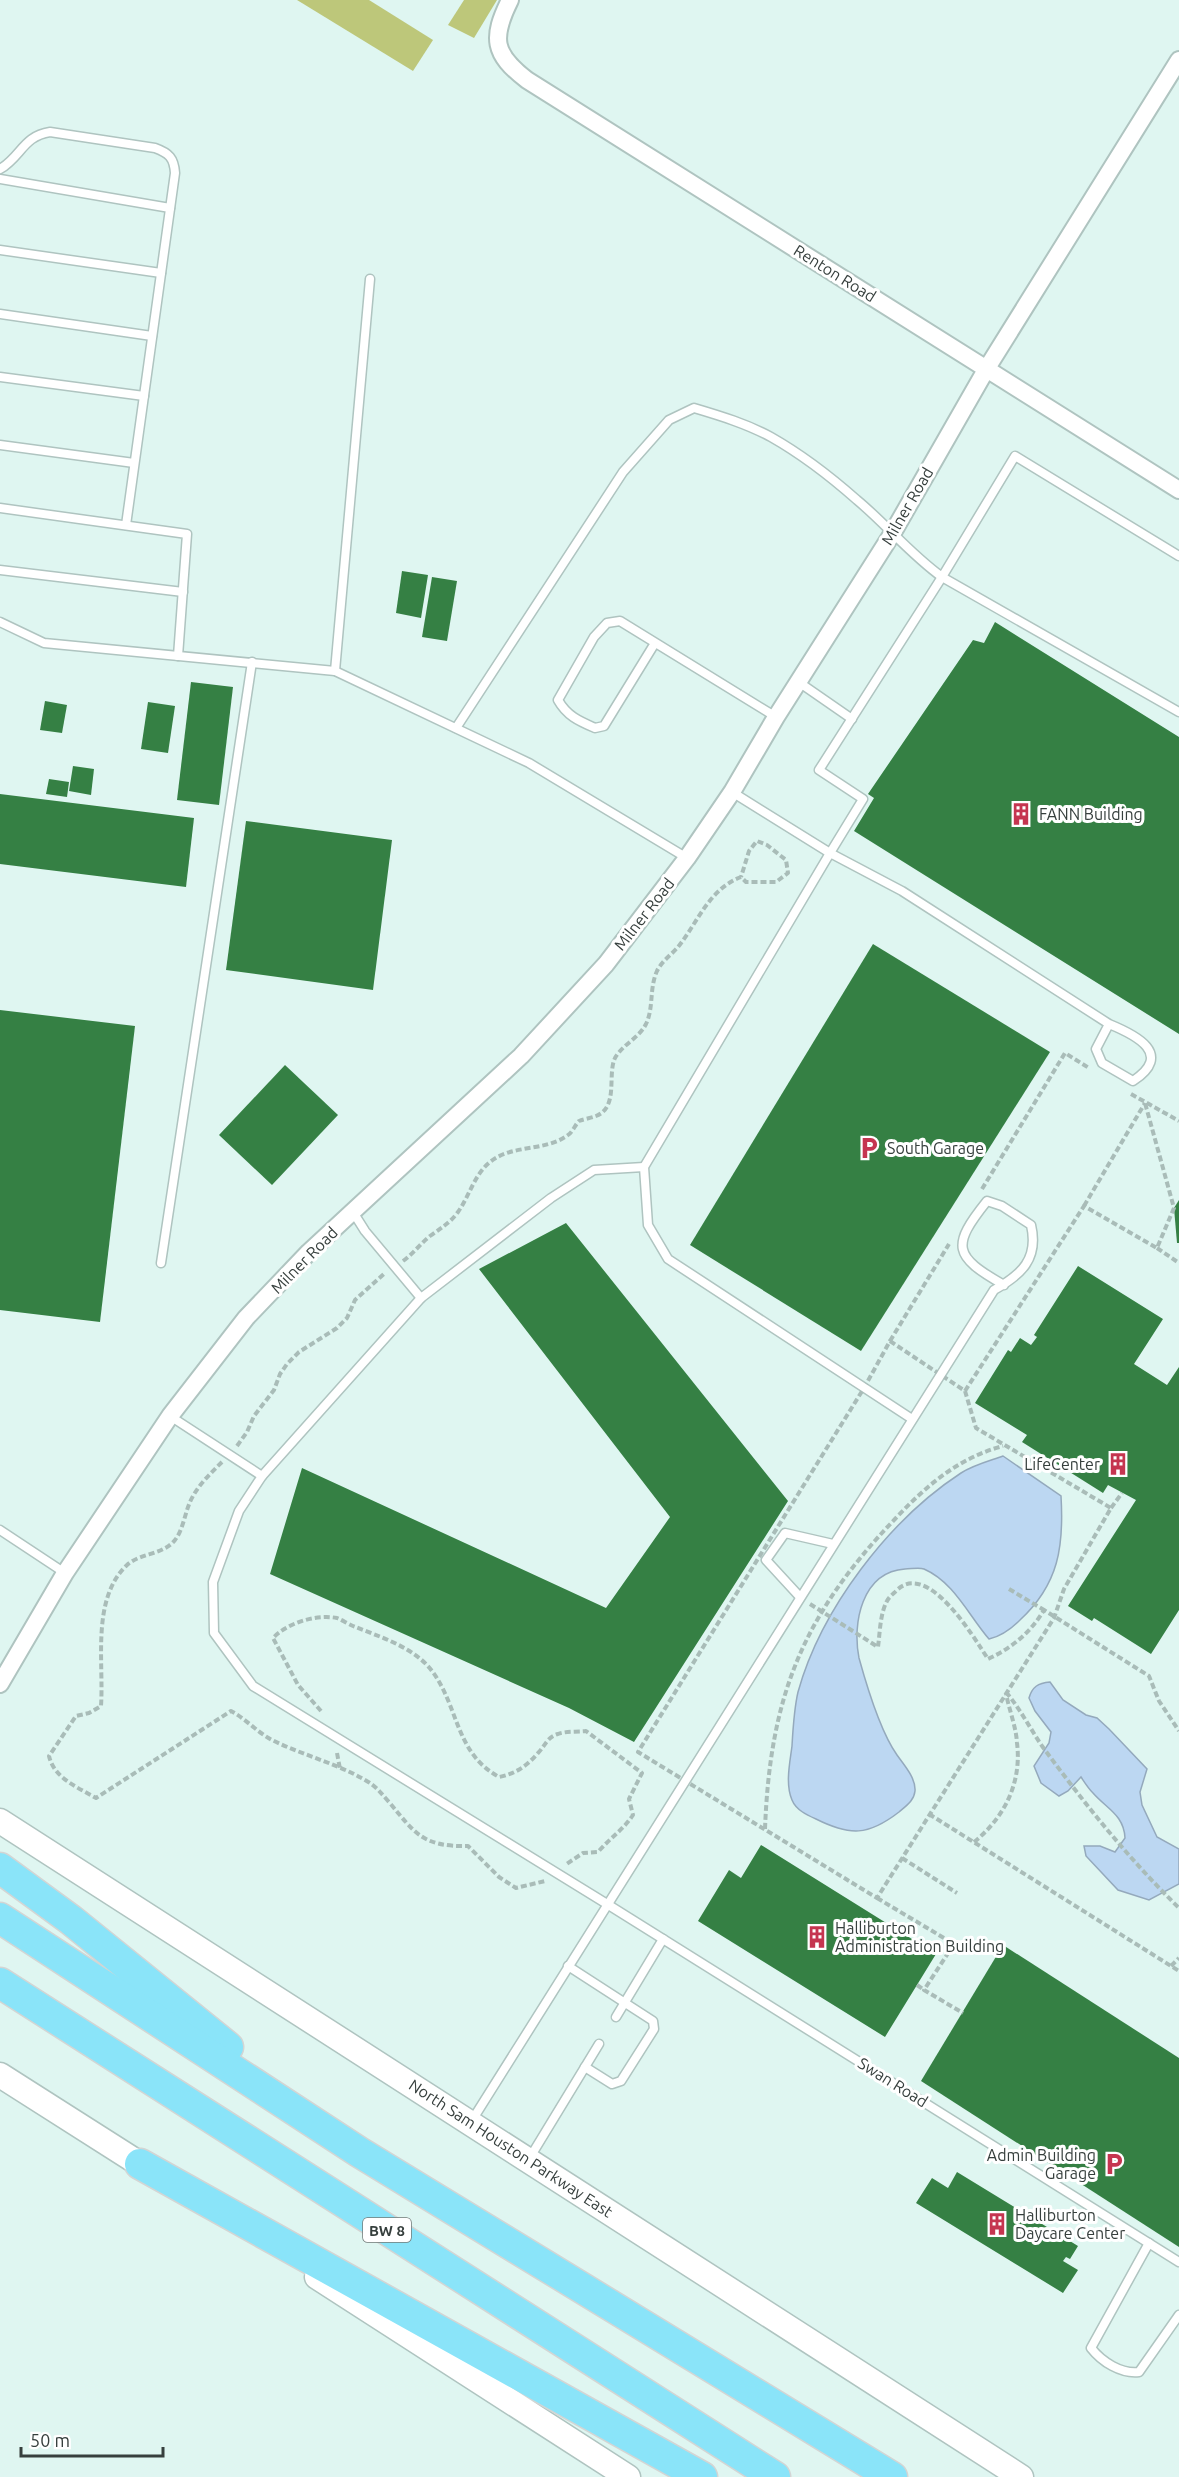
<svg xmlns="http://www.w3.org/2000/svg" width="1179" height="2477" font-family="Ubuntu,sans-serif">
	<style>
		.green { fill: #bdc77a }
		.water { fill: #bcd7f2; stroke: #94a9bc; stroke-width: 1.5 }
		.building { fill: #358044 }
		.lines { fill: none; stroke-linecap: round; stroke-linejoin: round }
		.lane-casing { stroke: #afc4c0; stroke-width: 11 }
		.street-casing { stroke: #afc4c0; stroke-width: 20 }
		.secondary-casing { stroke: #afc4c0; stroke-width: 27 }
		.highway-casing { stroke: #d3d5d4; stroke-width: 33 }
		.path { stroke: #a9bcb8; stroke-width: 4; stroke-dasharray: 6 3; stroke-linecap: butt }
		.lane { stroke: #fff; stroke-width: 8 }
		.street { stroke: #fff; stroke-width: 16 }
		.secondary { stroke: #fff; stroke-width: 24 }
		.highway { stroke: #8ae4f9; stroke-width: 30 }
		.labels { text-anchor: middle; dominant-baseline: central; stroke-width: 6; stroke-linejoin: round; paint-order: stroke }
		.shield { fill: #fff; stroke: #727977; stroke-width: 1.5 }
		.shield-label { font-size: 15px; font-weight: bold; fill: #363f3d }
		.street-label { font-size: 16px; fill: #363f3d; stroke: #fff }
		.poi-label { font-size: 16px; fill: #363f3d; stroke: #fff; text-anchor: start }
	</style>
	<rect width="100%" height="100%" fill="#dff6f1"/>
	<g class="green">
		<polygon points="297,0 369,0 433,40 413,71"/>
		<polygon points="464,0 497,0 474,38 448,25"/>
	</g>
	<g class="water">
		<path d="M1003,1456l58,40c3,50 -2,88 -41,124 -9,9 -18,16 -31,19 -20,-23 -35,-57 -65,-70 -5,-2 -13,0 -19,0 -43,3 -53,54 -46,89 8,29 21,73 38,97 7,10 19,23 18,36 -1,10 -9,15 -16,21 -31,24 -49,24 -83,7 -9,-4 -20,-9 -24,-19 -7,-16 -2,-38 0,-54 1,-18 2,-37 6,-54 23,-83 91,-172 163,-219 12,-8 28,-12 42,-17z"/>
		<path d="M1050,1682l13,18 23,15 11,3 12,11 38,40 -7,23 2,13 15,32 22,12v35l-30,16 -31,-10 -32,-34 -2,-10h16l15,6 10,-14c-1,-23 -18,-29 -32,-45 -5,-5 -8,-10 -12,-16l-13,14 -9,5 -18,-13 -7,-17 15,-23 2,-11 -16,-21 -6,-13c3,-11 9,-15 21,-16z"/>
	</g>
	<g class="building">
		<polygon points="402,571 428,575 421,618 396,613"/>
		<polygon points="432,577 457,581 447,641 422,637"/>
		<polygon points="995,622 1179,737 1179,1034 854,831 874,798 868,794 973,640 984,643"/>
		<polygon points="191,682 233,687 219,805 177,800"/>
		<polygon points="45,701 67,705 62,733 40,730"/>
		<polygon points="148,702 175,706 168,753 141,749"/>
		<polygon points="73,766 94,769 91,795 69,791"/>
		<polygon points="49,779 69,782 67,797 46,794"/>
		<polygon points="0,794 194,818 186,887 0,864"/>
		<polygon points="246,821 392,840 373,990 226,970"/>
		<polygon points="873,944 1050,1052 861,1351 690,1245"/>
		<polygon points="0,1010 135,1026 100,1322 0,1310"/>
		<polygon points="285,1065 338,1115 272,1185 219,1135"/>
		<polygon points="1179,1200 1179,1243 1177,1243 1174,1208"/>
		<polygon points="566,1223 788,1501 634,1742 569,1708 270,1574 302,1468 606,1608 670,1517 479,1269"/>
		<polygon points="1078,1266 1163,1319 1134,1364 1167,1385 1179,1367 1179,1610 1151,1654 1094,1618 1092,1621 1068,1606 1136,1500 1108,1485 1103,1493 1022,1442 1027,1435 975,1403 1008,1350 1011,1352 1020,1338 1031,1345 1037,1337 1034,1335"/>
		<polygon points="761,1845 936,1954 885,2037 698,1921 729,1870 741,1878"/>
		<polygon points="1003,1945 1179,2058 1179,2247 921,2081"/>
		<polygon points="957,2172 1078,2246 1070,2259 1066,2257 1063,2261 1078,2270 1063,2293 916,2203 932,2178 948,2188"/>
	</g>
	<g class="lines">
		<g class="lane-casing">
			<g id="lane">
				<path d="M0,169c21,-12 23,-33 50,-37l105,16c14,5 19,10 20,25l-49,352"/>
				<polyline points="0,179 170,208"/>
				<polyline points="0,250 161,273"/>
				<polyline points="0,314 152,336"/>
				<polyline points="0,377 144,396"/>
				<polyline points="0,445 134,463"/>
				<polyline points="0,508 187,534 178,656"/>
				<polyline points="0,570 183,592"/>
				<polyline points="0,622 44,643 335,671 529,763 687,858"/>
				<path d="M655,643l-51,83 -9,2c-16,-7 -28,-12 -37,-28l36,-63 13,-14 13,-2 156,96"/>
				<polyline points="335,671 370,279"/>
				<polyline points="800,683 852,719"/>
				<path d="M456,728l167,-256 46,-52 25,-12c27,8 53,16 77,29 30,17 60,40 86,63 29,24 53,54 85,77l73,-121 164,100"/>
				<polyline points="732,792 830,853 863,799 819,770 942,577 1179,712"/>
				<polyline points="353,1212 365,1231 421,1298"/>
				<polyline points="161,1263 252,662"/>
				<polyline points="170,1416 262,1476 239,1511 213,1582 214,1633 253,1686 607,1904 1179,2262"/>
				<path d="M912,1419l-244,-160 -20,-34 -4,-58 186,-314 72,38 207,133 -13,25 6,14 31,18c41,-27 3,-46 -24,-57"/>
				<polyline points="262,1476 421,1298 551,1198 594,1170 644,1167"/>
				<polyline points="0,1530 65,1573"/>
				<polyline points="800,1597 766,1560 785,1533 833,1544"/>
				<polyline points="568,1966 653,2021 654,2029 621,2081 612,2084 585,2067"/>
				<polyline points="616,2017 663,1939"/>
				<path d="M471,2122l523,-832c27,-15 45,-31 37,-65l-29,-19 -15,-5c-36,45 -34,55 17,84"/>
				<polyline points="529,2159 599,2044"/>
				<path d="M1149,2243l-58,105c11,14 30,26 48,24l40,-57"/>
			</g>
		</g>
		<g class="street-casing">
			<g id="street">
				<path d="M510,0c-19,38 -17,54 17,80l652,410"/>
				<polyline points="0,1684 65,1573 170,1416 246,1318 309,1252 521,1056 606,964 687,858 732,792 776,717 892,534 987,368 1179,60"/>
			</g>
		</g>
		<g class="secondary-casing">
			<g id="secondary">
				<polyline points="0,1821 1021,2477"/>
				<polyline points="0,2075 154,2173"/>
				<polyline points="317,2277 628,2477"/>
			</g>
		</g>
		<g class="highway-casing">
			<g id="highway">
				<polyline points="0,1868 71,1920 228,2047"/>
				<polyline points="0,1918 359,2152 892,2477"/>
				<polyline points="0,1983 775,2477"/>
				<polyline points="140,2164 702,2477"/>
			</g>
		</g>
		<g class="path">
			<polyline points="1131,1094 1179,1121"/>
			<polyline points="982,1189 1065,1053 1089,1068"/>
			<polyline points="1084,1206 1145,1103"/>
			<polyline points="1157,1248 1179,1263"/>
			<path d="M403,1261c11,-8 18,-18 27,-25 11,-8 20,-13 28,-24 12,-17 16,-37 32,-50 22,-18 55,-10 78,-27 4,-2 7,-10 11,-14 5,-2 12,-3 17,-5 23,-9 11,-41 19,-58 7,-13 24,-20 31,-34 8,-17 3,-35 11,-53 5,-10 14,-16 21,-24 20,-25 31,-58 63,-70l5,5h30l12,-9 -2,-13 -19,-15 -10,-4 -8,10 -8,26"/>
			<polygon points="890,1341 965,1391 976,1428 1111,1508 1064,1589 1054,1618 877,1898 638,1752 864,1388"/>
			<polyline points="890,1341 949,1244"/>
			<polyline points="965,1391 1084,1206 1157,1248 1174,1208 1145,1103"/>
			<polyline points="237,1446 247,1432 254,1416 274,1390 280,1374 287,1364 299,1352 337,1328 347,1318 355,1300 385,1273"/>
			<path d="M222,1462c-12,12 -25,24 -32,40 -5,11 -7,28 -15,38 -12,15 -35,13 -48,25 -36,34 -23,97 -26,141l-12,7 -13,3 -27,40c5,22 28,31 47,42l135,-87c15,8 26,21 41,29 30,15 64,23 93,40 11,6 16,13 24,22 26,31 33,45 79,44l31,31 17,11 29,-7"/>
			<polyline points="1111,1508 1122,1493"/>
			<polyline points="1009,1589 1044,1610"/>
			<path d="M810,1604l68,43c2,-15 2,-33 9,-46 2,-4 6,-7 9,-10 31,-32 77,45 92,68 24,-11 43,-27 56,-49l105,66 10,25 20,30"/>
			<path d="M1006,1692c14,17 24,36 36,54 42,57 86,112 137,162"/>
			<path d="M321,1711l-23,-26 -25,-47c14,-15 43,-24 64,-20 5,2 11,6 16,8 27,11 61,21 79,45 27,36 23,82 67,106 16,-3 28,-11 39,-24 7,-7 9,-16 20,-19 8,-3 19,-2 28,-3l56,42 -13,26 4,16c-10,15 -23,23 -35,37l-15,1 -18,12"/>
			<polyline points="337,1753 340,1769"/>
			<polyline points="929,1814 1179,1971"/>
			<path d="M765,1829c5,-133 38,-214 130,-310 31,-33 63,-61 108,-73"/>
			<path d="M974,1842c30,-24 48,-59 43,-99 -1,-17 -8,-33 -11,-50"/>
			<polyline points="902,1858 957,1893"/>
			<polyline points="877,1898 954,1944 924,1990 963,2013"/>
			<polyline points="1171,1966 1179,1958"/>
			<polyline points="917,1985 924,1990"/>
		</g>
		<use href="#lane" class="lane"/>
		<use href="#street" class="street"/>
		<use href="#secondary" class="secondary"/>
		<use href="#highway" class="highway"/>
	</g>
	<defs>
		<g id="building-bare" transform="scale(1.8)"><path d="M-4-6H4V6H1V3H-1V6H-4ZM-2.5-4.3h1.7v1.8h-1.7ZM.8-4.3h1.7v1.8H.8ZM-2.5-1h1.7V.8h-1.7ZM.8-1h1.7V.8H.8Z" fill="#c53550" stroke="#fff" stroke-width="2.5" paint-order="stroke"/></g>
		<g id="parking-bare" transform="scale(1.8)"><path d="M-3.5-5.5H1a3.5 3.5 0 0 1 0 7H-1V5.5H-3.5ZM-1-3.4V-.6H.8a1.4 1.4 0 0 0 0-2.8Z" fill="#c53550" stroke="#fff" stroke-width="2.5" paint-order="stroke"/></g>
	</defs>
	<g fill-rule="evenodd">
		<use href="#building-bare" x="1021" y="814"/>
		<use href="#parking-bare" x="869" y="1148"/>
		<use href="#building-bare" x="1118" y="1464"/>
		<use href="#building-bare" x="817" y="1937"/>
		<use href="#parking-bare" x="1114" y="2164"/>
		<use href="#building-bare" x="997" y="2224"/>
	</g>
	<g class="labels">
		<rect class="shield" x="363" y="2218" width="48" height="24" rx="4.5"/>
		<g class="shield-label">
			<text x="387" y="2230">BW 8</text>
		</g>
		<g class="street-label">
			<text transform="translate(835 273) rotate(32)">Renton Road</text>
			<text transform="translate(907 506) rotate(-60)">Milner Road</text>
			<text transform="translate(644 914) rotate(-52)">Milner Road</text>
			<text transform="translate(304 1260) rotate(-45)">Milner Road</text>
			<text transform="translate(893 2082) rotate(32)">Swan Road</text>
			<text transform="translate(511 2148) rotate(33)">North Sam Houston Parkway East</text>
		</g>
		<g class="poi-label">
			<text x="1039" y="814">FANN Building</text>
			<text x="887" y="1148">South Garage</text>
			<text x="1100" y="1464" text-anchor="end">LifeCenter</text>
			<text x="835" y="1928">Halliburton<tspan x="835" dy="18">Administration Building</tspan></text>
			<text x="1096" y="2155" text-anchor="end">Admin Building<tspan x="1096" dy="18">Garage</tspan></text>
			<text x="1015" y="2215">Halliburton<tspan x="1015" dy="18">Daycare Center</tspan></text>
		</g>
	</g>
	<path d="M21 2447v9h142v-9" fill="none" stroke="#363f3d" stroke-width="3"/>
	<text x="30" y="2447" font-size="18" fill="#363f3d" stroke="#ffffff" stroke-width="4.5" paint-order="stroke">50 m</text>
</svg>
